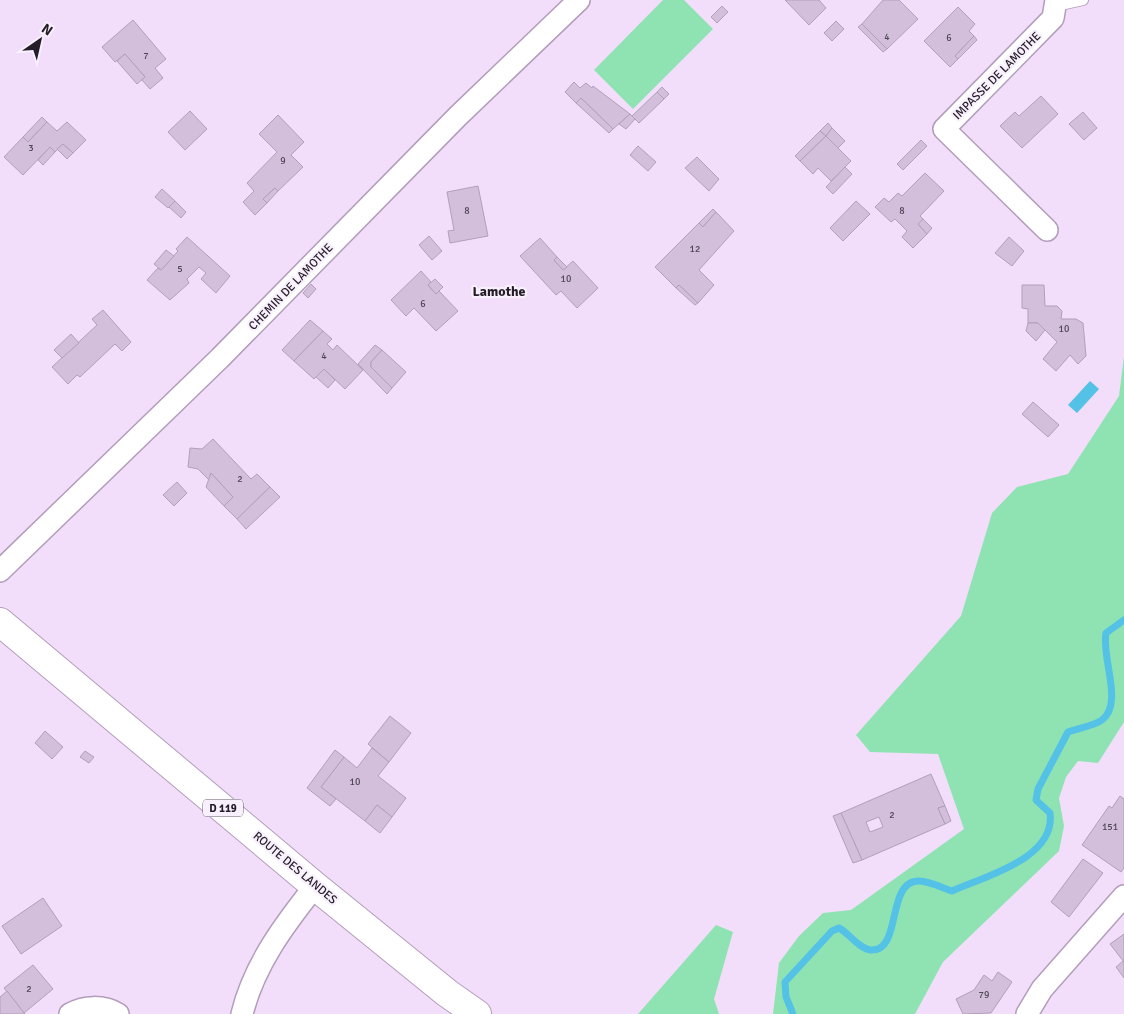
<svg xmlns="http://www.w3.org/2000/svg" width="1124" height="1014" font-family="Signika,sans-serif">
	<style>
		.green { fill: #8fe3b3 }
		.water { fill: #54c1e6 }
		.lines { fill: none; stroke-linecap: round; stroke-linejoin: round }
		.stream { stroke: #54c1e6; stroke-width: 7 }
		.building { fill: #d3bfdc; stroke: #b29fba; fill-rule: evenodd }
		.service-casing { stroke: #b29eba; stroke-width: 12 }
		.minor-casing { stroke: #b29eba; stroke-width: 24 }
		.primary-casing { stroke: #b29eba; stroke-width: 30 }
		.service { stroke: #fff; stroke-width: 10 }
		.minor { stroke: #fff; stroke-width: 21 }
		.primary { stroke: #fff; stroke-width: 28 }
		.labels { text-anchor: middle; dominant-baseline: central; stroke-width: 4.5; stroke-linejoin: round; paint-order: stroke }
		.number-label { font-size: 10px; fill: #504655 }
		.shield { fill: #f8f0fc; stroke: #645d68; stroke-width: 1 }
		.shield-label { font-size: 11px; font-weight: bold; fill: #251e28 }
		.street-label { font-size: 12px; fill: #251e28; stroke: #f8f0fc }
		.neighbourhood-label { font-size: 14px; font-weight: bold; fill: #251e28; stroke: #f8f0fc }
	</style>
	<rect width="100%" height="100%" fill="#f2ddfb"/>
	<g class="green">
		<polygon points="663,0 684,0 713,29 633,109 594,70"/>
		<polygon points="1124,357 1124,722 1098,763 1078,761 1066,777 1059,798 1064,826 1059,851 943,962 915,1014 773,1014 779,963 799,936 823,913 851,910 964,829 938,754 870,752 856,735 961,616 992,513 1017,487 1068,474 1119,396"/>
		<polygon points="716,925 733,932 714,999 719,1014 638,1014"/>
	</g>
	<polygon class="water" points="1090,381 1099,389 1077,413 1068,405"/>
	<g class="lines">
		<path class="stream" d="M793,1014l-7,-17 -1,-15 47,-51 7,-3c10,5 19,20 31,22 33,3 15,-69 49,-69 10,0 24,7 33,10 34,-15 104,-33 98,-78l-14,-13 2,-11 30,-57c10,-4 26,-6 34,-12 22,-17 -1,-62 4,-87l18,-13"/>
	</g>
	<g class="building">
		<polygon points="785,0 819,0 826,8 809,25"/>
		<polygon points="883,0 899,0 918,19 887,49 862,24"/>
		<polygon points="722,6 728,12 717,23 711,17"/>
		<polygon points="958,7 975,24 969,31 974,36 955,56 958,59 950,67 924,41"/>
		<polygon points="133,20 166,59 155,68 163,78 150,89 142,80 145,77 125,54 115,62 102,47"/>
		<polygon points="836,21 844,29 832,41 824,33"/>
		<polygon points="862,24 887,49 883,52 858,27"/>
		<polygon points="974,36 977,40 958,59 955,56"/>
		<polygon points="125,54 145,77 137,84 117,61"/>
		<polygon points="574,82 580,88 586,83 592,88 593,86 630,114 613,129 581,98 576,103 565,92"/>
		<polygon points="662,87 669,94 664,99 657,92"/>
		<polygon points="657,92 664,99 639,123 632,116"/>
		<polygon points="1041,96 1058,114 1022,148 1000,126 1015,112 1019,116"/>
		<polygon points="581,98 613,129 609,133 576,103"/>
		<polygon points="190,111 207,129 185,150 168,132"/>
		<polygon points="1083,112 1097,128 1084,140 1069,124"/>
		<polygon points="630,114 635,119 626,129 619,124"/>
		<polygon points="278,115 304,142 291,155 303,167 278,191 275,188 263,199 267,203 255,215 243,202 254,191 247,183 277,152 259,134"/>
		<polygon points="42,117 47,122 28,142 23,137"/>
		<polygon points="47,122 57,131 67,122 86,140 73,153 63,144 55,152 50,147 23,175 4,157 23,137 28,142"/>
		<polygon points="828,123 832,128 826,136 820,131"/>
		<polygon points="832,128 845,141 838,148 826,136"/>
		<polygon points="820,131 826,136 800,161 795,156"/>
		<polygon points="826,136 851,161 831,181 818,168 813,174 800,161"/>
		<polygon points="921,140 927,146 903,170 897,164"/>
		<polygon points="63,144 73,153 67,159 57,149"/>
		<polygon points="638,146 656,162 648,171 630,155"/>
		<polygon points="50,147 55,152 43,165 38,160"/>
		<polygon points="697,157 719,179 709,191 685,168"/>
		<polygon points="845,167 852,174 833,194 826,187"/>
		<polygon points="925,173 944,191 920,216 923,219 918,224 927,234 913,248 902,237 907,231 895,219 891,222 875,207 884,198 889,202 898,193 902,196"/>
		<polygon points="478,186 488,236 450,243 448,231 454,230 447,192"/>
		<polygon points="275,188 278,191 267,203 263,199"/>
		<polygon points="162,189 175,201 168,208 155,197"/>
		<polygon points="175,201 186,212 181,218 169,207"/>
		<polygon points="856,201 870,214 843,241 830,228"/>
		<polygon points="713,209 716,212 703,227 699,223"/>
		<polygon points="716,212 734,231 699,270 714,285 698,303 679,285 676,288 655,267 699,223 703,227"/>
		<polygon points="923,219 932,228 927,234 918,224"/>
		<polygon points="429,236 442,251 432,260 419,245"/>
		<polygon points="187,237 230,276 216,293 201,279 206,273 199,267 187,279 189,283 170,300 147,280 158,268 161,270 178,251 176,249"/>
		<polygon points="1009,237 1024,251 1012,266 995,253"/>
		<polygon points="540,238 557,257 554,260 563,270 573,261 598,288 577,308 561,291 556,295 520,256"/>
		<polygon points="166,250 174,256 161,270 154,264"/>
		<polygon points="557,257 567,267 563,270 554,260"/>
		<polygon points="421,271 431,282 428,285 436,294 439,291 458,311 436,331 414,308 406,316 391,300"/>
		<polygon points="435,279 443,287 436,294 428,285"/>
		<polygon points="311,284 316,289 308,298 303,293"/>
		<polygon points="679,285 698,303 695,305 676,288"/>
		<polygon points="1022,285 1044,285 1045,306 1057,306 1062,311 1061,319 1076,319 1083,323 1086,356 1078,364 1070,355 1056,371 1043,359 1057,342 1038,323 1028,323 1028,309 1022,308"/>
		<polygon points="103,310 131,342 122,351 115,344 80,377 77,375 68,384 52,367 97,325 92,319"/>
		<polygon points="310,320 323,331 294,361 282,350"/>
		<polygon points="1028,323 1038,323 1045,330 1036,341 1026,331"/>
		<polygon points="323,331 332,339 327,344 333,350 337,345 363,370 345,389 324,369 314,379 294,361"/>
		<polygon points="71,334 79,343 62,358 54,350"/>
		<polygon points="375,345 382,350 371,362 371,367 392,388 387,394 358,364"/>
		<polygon points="382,350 406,372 392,388 371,367 371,362"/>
		<polygon points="324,369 335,380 328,388 316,377"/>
		<polygon points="1033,402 1059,425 1048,437 1022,414"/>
		<polygon points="213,439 251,479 257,474 270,487 237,519 224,506 233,497 211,473 209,480 198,469 188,467 190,448 202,449"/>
		<polygon points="211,473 233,497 224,506 206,487"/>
		<polygon points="177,482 187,493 174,506 163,495"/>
		<polygon points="270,487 280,497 246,529 237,519"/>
		<polygon points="390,716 411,733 389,762 368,744"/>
		<polygon points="45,731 63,747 52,759 35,743"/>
		<polygon points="372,748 389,762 378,776 406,798 392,817 377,805 365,821 321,787 344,757 357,768"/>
		<polygon points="335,750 344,757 321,787 336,799 330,806 307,788"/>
		<polygon points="85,751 94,757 89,763 80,757"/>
		<path d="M931,774l14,32 -7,2 7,16 -83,36 -21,-47zM879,817l4,10 -13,5 -4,-10z"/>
		<polygon points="1120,796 1124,799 1124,868 1121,872 1082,845 1109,806 1112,808"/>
		<polygon points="377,805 392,817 380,833 365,821"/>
		<polygon points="945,806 951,821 945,824 938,808"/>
		<polygon points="841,813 862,860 853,863 833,816"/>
		<polygon points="1083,859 1103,873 1069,917 1051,902"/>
		<polygon points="43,898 62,926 21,954 2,926"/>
		<polygon points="1124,934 1124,962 1110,944"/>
		<polygon points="1123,961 1124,962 1124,978 1116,967"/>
		<polygon points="33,965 53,989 24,1013 4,988"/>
		<polygon points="998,972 1012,982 991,1013 963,1014 956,999 974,990 984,975 992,981"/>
		<polygon points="7,991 24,1013 25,1014 0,1014 0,997"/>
	</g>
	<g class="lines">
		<g class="service-casing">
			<polyline id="service" points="1056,6 1083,0"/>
		</g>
		<g class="minor-casing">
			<g id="minor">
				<polyline points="1047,230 944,129 1053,18 1056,0"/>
				<polyline points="0,571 220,358 458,116 579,0"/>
				<path d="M70,1014c14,-8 33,-9 48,0"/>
				<path d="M242,1014c12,-49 42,-89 73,-128"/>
				<polyline points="1027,1014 1042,989 1124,896"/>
			</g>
		</g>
		<g class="primary-casing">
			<polyline id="primary" points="0,622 315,886 447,993 477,1014"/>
		</g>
		<use href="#service" class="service"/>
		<use href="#minor" class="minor"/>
		<use href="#primary" class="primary"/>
	</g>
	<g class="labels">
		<g class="number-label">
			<text x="887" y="37">4</text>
			<text x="949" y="38">6</text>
			<text x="146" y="56">7</text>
			<text x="31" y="148">3</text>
			<text x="283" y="161">9</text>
			<text x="467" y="211">8</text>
			<text x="902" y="211">8</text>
			<text x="695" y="249">12</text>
			<text x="180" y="269">5</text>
			<text x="566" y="279">10</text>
			<text x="423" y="304">6</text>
			<text x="1064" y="329">10</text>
			<text x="324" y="356">4</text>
			<text x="240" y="479">2</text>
			<text x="355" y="782">10</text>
			<text x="892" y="815">2</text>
			<text x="1110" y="827">151</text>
			<text x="29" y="989">2</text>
			<text x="984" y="995">79</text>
		</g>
		<rect class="shield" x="203" y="799.5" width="40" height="17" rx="4"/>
		<g class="shield-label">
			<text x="223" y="808">D 119</text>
		</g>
		<g class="street-label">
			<text transform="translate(997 76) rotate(-45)">IMPASSE DE LAMOTHE</text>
			<text transform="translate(291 287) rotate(-46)">CHEMIN DE LAMOTHE</text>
			<text transform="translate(295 868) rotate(40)">ROUTE DES LANDES</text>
		</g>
		<g class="neighbourhood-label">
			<text x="499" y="291">Lamothe</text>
		</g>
	</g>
	<g transform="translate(40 40) rotate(34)" stroke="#f8f0fc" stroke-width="4" paint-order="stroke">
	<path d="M0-4L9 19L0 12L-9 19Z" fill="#251e28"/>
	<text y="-8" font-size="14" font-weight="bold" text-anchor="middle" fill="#251e28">N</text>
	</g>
</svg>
